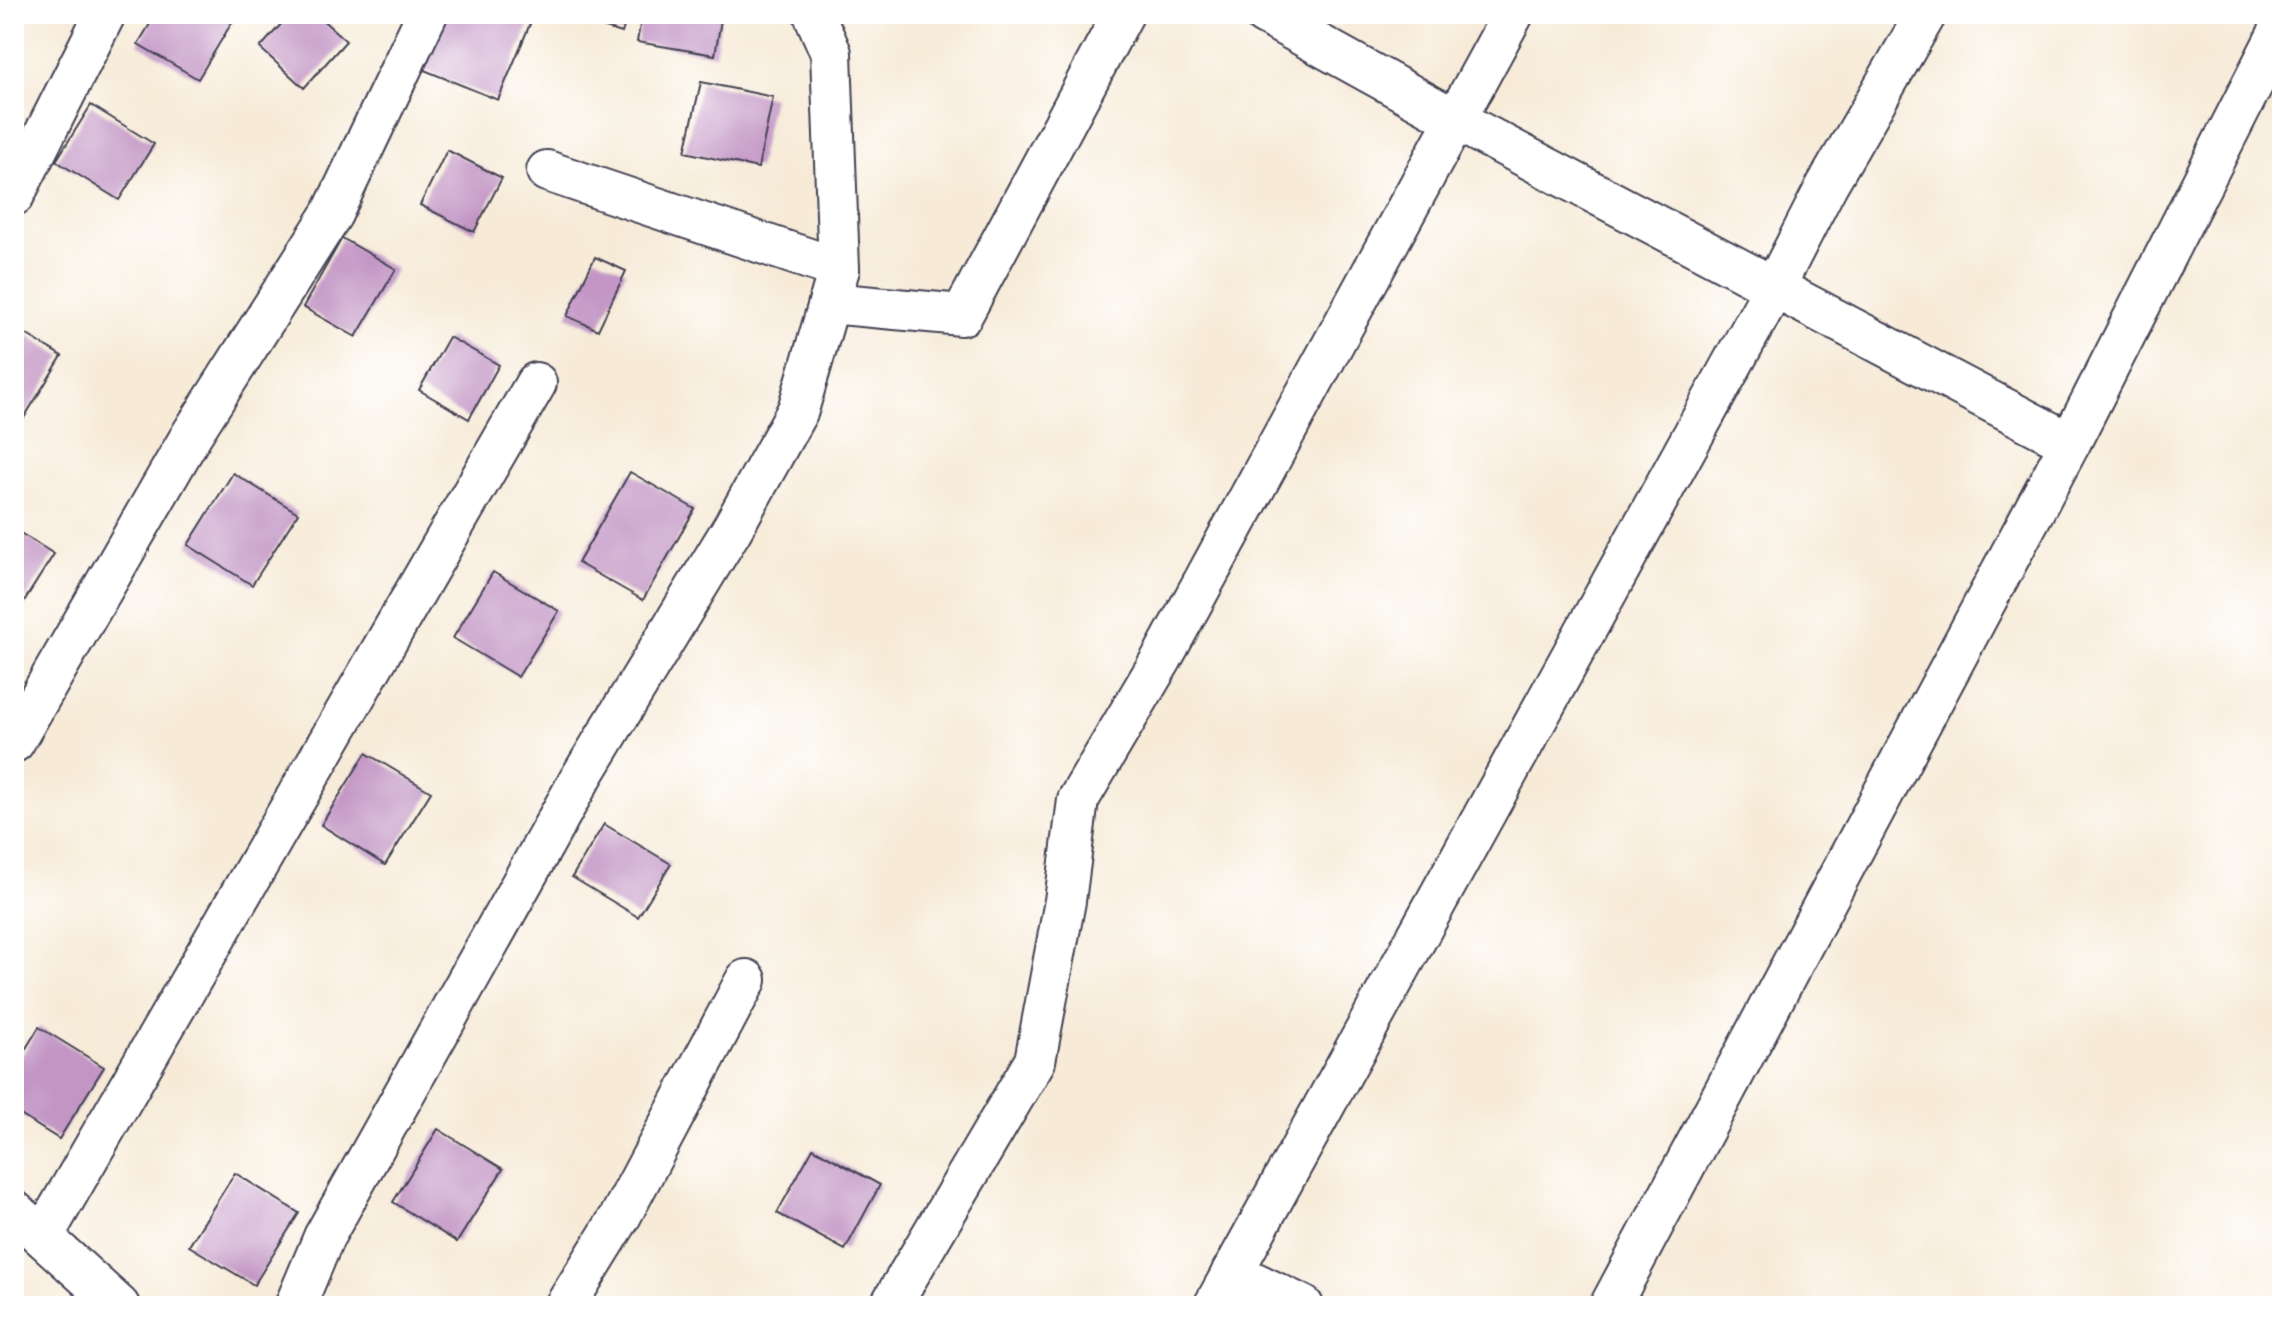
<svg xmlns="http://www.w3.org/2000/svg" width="2296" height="1320" font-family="'Playpen Sans',sans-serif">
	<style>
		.building { fill: #c295c4 }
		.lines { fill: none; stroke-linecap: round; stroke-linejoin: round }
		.minor-casing { stroke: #424053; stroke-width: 44 }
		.minor { stroke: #fff; stroke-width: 40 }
	</style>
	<rect width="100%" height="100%" fill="#fff"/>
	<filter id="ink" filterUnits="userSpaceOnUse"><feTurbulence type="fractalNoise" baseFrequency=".0125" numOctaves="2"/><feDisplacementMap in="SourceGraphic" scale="16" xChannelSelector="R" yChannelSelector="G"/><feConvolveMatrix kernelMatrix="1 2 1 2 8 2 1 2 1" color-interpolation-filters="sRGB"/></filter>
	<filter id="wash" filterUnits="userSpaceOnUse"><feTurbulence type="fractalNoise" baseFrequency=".006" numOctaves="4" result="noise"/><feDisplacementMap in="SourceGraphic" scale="32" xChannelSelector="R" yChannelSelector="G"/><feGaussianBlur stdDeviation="1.8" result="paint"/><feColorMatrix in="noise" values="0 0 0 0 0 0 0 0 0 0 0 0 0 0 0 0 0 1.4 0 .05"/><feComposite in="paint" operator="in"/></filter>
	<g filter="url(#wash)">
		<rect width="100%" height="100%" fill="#f7ebd8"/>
		<g id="blocks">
			<g class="building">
				<polygon points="156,14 237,14 198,79 138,44"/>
				<polygon points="290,14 316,14 346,41 304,88 260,48"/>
				<polygon points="448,14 507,14 530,24 498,100 424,70"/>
				<polygon points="560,14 628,14 622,33"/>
				<polygon points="642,14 722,14 715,55 637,42"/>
				<polygon points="701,82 773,97 758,168 685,152"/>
				<polygon points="91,105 154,144 119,200 56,161"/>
				<polygon points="447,150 502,178 474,232 420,205"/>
				<polygon points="342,238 396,269 356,337 303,307"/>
				<polygon points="595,257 626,271 598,330 567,316"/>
				<polygon points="14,327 62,356 22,421 14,416"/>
				<polygon points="449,337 499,365 469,419 419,390"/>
				<polygon points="630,472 695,509 643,600 578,563"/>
				<polygon points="233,473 298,513 252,585 188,545"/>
				<polygon points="14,529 54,554 14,617"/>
				<polygon points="493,572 559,611 518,677 453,638"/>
				<polygon points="366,753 431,792 385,865 321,825"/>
				<polygon points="604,824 671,864 638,917 572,877"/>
				<polygon points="39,1027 104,1067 59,1139 14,1111 14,1068"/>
				<polygon points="438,1129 503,1169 457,1242 393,1202"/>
				<polygon points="813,1148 880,1185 845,1250 777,1213"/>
				<polygon points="235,1173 299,1213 254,1285 189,1246"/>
			</g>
		</g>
	</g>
	<g filter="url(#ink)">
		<use href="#blocks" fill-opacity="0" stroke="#424053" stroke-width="2"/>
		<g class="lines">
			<g class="minor-casing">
				<g id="minor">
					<polyline points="1264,14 1456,120 2070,443 2282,26"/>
					<polyline points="547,171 839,269"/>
					<polyline points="14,195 105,14"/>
					<polyline points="829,303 962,315 1123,14"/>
					<polyline points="14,742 192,434 332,214 427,14"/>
					<polyline points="14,1211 119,1306"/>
					<polyline points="43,1236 536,383"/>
					<polyline points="1232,1272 1303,1306"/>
					<polyline points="295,1306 324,1237 579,781 732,529 798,410 839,269 831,53 814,14"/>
					<polyline points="565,1306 620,1217 746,980"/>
					<polyline points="890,1306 1035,1061 1065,901 1078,800 1162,658 1513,14"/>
					<polyline points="1214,1306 1774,288 1827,185 1926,14"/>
					<polyline points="1610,1306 2070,443"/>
				</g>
			</g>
			<use href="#minor" class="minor"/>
		</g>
	</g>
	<rect width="2296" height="1320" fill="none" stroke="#fff" stroke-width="48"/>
</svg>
